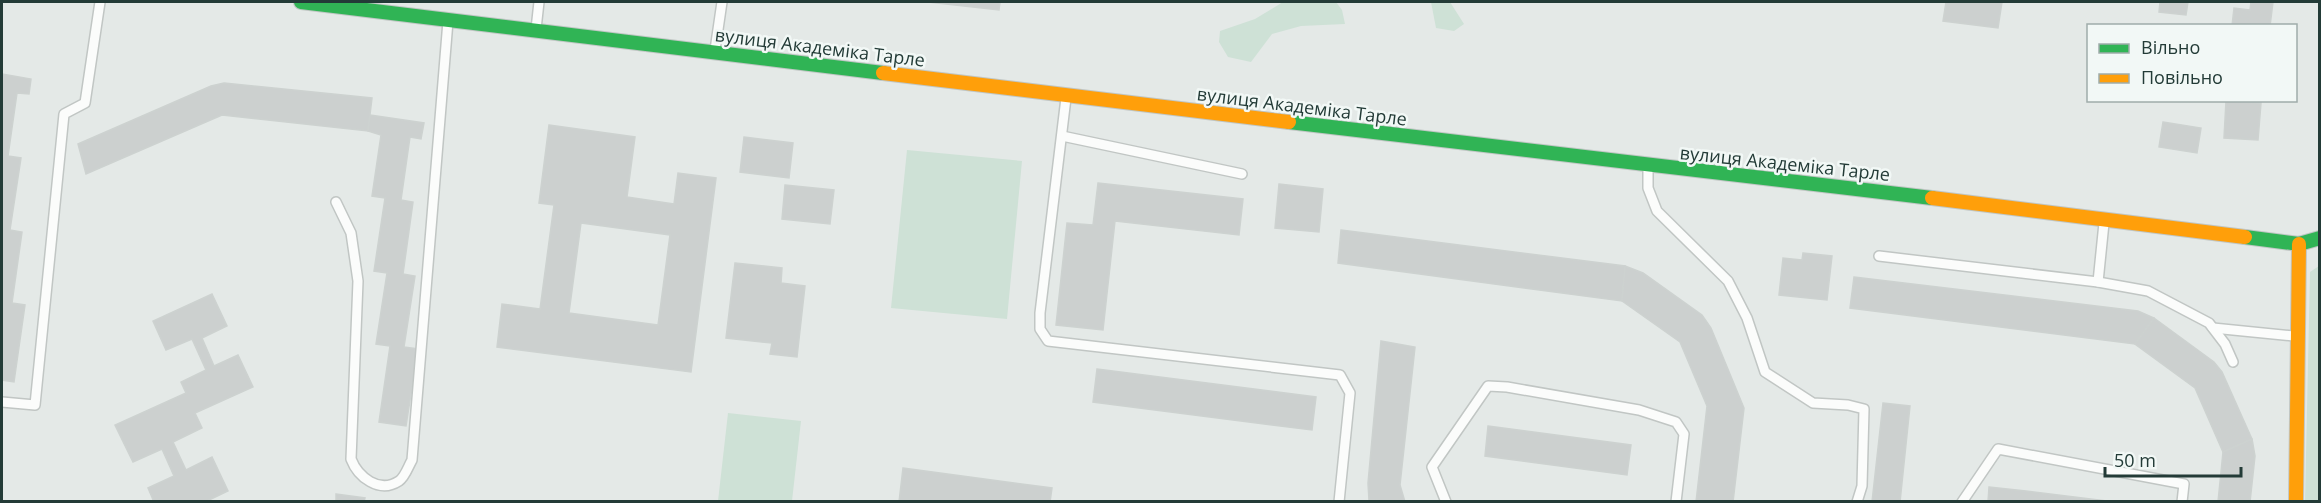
<svg xmlns="http://www.w3.org/2000/svg" width="2321" height="503" font-family="'Open Sans',sans-serif">
	<style>
		.green { fill: #cee1d6 }
		.building { fill: #ccd0cf; stroke: #cdd2d0; stroke-width: 1.5; fill-rule: evenodd }
		.lines { fill: none; stroke-linecap: round; stroke-linejoin: round }
		.lane-casing { stroke: #c1c6c4; stroke-width: 12 }
		.fast-casing { stroke: #c0c6c4; stroke-width: 16 }
		.slow-casing { stroke: #c0c6c4; stroke-width: 16 }
		.lane { stroke: #fbfcfb; stroke-width: 9 }
		.fast { stroke: #30b455; stroke-width: 14 }
		.slow { stroke: #ff9f0a; stroke-width: 14 }
		.labels { text-anchor: middle; dominant-baseline: central; stroke-width: 5; stroke-linejoin: round; paint-order: stroke }
		.street-label { font-size: 18px; fill: #233b37; stroke: #f2f8f6 }
	</style>
	<rect width="100%" height="100%" fill="#e4e9e7"/>
	<g class="green">
		<polygon points="1283,2 1336,2 1342,10 1345,24 1301,26 1272,34 1251,62 1228,57 1219,42 1220,31 1255,19"/>
		<polygon points="1431,2 1450,2 1464,24 1454,31 1436,28"/>
		<polygon points="907,150 1022,161 1007,319 891,308"/>
		<polygon points="2319,266 2319,501 2305,502 2310,272"/>
		<polygon points="728,413 801,421 792,501 718,501"/>
	</g>
	<g class="building">
		<polygon points="928,2 1000,2 999,10"/>
		<polygon points="1946,2 2002,2 1998,28 1943,21"/>
		<polygon points="2160,2 2188,2 2186,15 2159,12"/>
		<polygon points="2251,2 2273,2 2270,26 2232,26 2234,8 2250,10"/>
		<polygon points="2,74 31,79 29,94 17,93 8,156 21,158 10,230 22,232 12,303 25,305 14,382 2,380"/>
		<polygon points="224,83 372,98 368,131 222,115 86,174 78,144 211,86"/>
		<polygon points="2226,101 2261,103 2258,140 2224,138"/>
		<polygon points="370,115 424,123 421,139 410,137 401,200 413,202 403,274 415,276 404,347 418,349 406,426 379,422 390,346 376,344 387,273 374,271 385,198 372,196 381,135 368,131"/>
		<polygon points="2163,122 2201,128 2197,153 2159,147"/>
		<path d="M549,125l86,12 -8,60 47,7 4,-31 38,5 -25,194 -194,-25 5,-43 38,5 14,-104 -15,-2zM581,223l89,12 -12,90 -89,-12z"/>
		<polygon points="744,137 793,143 789,178 740,172"/>
		<polygon points="1098,183 1243,199 1239,235 1115,221 1103,330 1056,325 1067,223 1093,225"/>
		<polygon points="1279,184 1323,189 1319,232 1275,228"/>
		<polygon points="785,185 834,190 830,224 782,219"/>
		<polygon points="1341,230 1625,266 1622,301 1338,263"/>
		<polygon points="1803,253 1832,256 1827,300 1779,295 1783,258 1802,260"/>
		<polygon points="735,263 782,268 781,283 805,286 797,357 770,354 772,343 726,338"/>
		<polygon points="1625,266 1643,273 1702,315 1711,328 1744,408 1733,502 1696,502 1707,406 1680,342 1622,301"/>
		<polygon points="1854,277 2138,311 2154,318 2135,344 1850,308"/>
		<polygon points="212,294 227,326 202,338 214,366 238,355 253,387 195,413 202,428 173,442 186,470 212,457 228,491 205,502 154,502 148,488 174,476 162,449 133,462 115,425 186,393 181,382 206,370 192,339 166,350 153,321"/>
		<polygon points="2154,318 2214,362 2222,372 2252,439 2223,452 2195,388 2135,344"/>
		<polygon points="1381,341 1415,347 1400,485 1405,502 1369,500 1368,483"/>
		<polygon points="1097,369 1316,397 1312,430 1093,402"/>
		<polygon points="1883,403 1910,406 1900,502 1872,502"/>
		<polygon points="1488,426 1631,445 1627,475 1485,456"/>
		<polygon points="2252,439 2255,456 2250,502 2218,502 2223,452"/>
		<polygon points="903,468 1052,488 1050,502 899,502"/>
		<polygon points="1989,487 2026,491 2115,502 1988,502"/>
		<polygon points="336,494 365,498 364,502 336,502"/>
	</g>
	<g class="lines">
		<g class="lane-casing">
			<g id="lane">
				<polyline points="536,29 539,2"/>
				<polyline points="715,50 722,2"/>
				<polyline points="1066,98 1040,313 1040,329 1048,341 1340,375 1350,393 1339,502"/>
				<polyline points="1062,136 1242,174"/>
				<polyline points="1648,168 1648,188 1657,211 1728,281 1747,318 1765,372 1813,403 1848,405 1864,409 1862,486 1857,502"/>
				<path d="M336,202l15,31 7,48 -7,178c7,18 28,35 48,22 6,-4 9,-14 13,-21l36,-439"/>
				<polyline points="1879,256 2098,282 2148,291 2209,323 2225,344 2233,362"/>
				<polyline points="2098,282 2104,223"/>
				<polyline points="2213,328 2294,336"/>
				<polyline points="2,402 35,405 64,114 85,103 100,2"/>
				<polyline points="1446,502 1432,467 1488,386 1507,387 1639,410 1676,422 1684,434 1676,502"/>
				<polyline points="1962,502 1998,449 2184,484 2182,502"/>
			</g>
		</g>
		<g class="fast-casing">
			<g id="fast">
				<polyline points="301,2 883,73"/>
				<polyline points="1289,122 1932,198"/>
				<polyline points="2245,237 2299,244 2320,238"/>
			</g>
		</g>
		<g class="slow-casing">
			<g id="slow">
				<polyline points="883,73 1289,122"/>
				<polyline points="1932,198 2245,237"/>
				<polyline points="2296,502 2299,244"/>
			</g>
		</g>
		<use href="#lane" class="lane"/>
		<use href="#fast" class="fast"/>
		<use href="#slow" class="slow"/>
	</g>
	<g class="labels">
		<g class="street-label">
			<text transform="translate(820 47) rotate(7)">вулиця Академіка Тарле</text>
			<text transform="translate(1302 106) rotate(7)">вулиця Академіка Тарле</text>
			<text transform="translate(1785 163) rotate(6)">вулиця Академіка Тарле</text>
		</g>
	</g>
	<rect width="2321" height="503" fill="none" stroke="#233b37" stroke-width="6"/>
	<rect x="2087" y="24" width="210" height="78" fill="#f2f8f6" stroke="#9facaa" stroke-width="1.5"/>
	<rect x="2099" y="44" width="30" height="9" fill="#30b455" stroke="#9facaa" stroke-width="1.5"/>
	<text x="2141" y="54" font-size="18" fill="#233b37">Вільно</text>
	<rect x="2099" y="74" width="30" height="9" fill="#ff9f0a" stroke="#9facaa" stroke-width="1.5"/>
	<text x="2141" y="84" font-size="18" fill="#233b37">Повільно</text>
	<path d="M2105 467v9h136v-9" fill="none" stroke="#233b37" stroke-width="3"/>
	<text x="2114" y="467" font-size="18" fill="#233b37" stroke="#f2f8f6" stroke-width="4.5" paint-order="stroke">50 m</text>
</svg>
